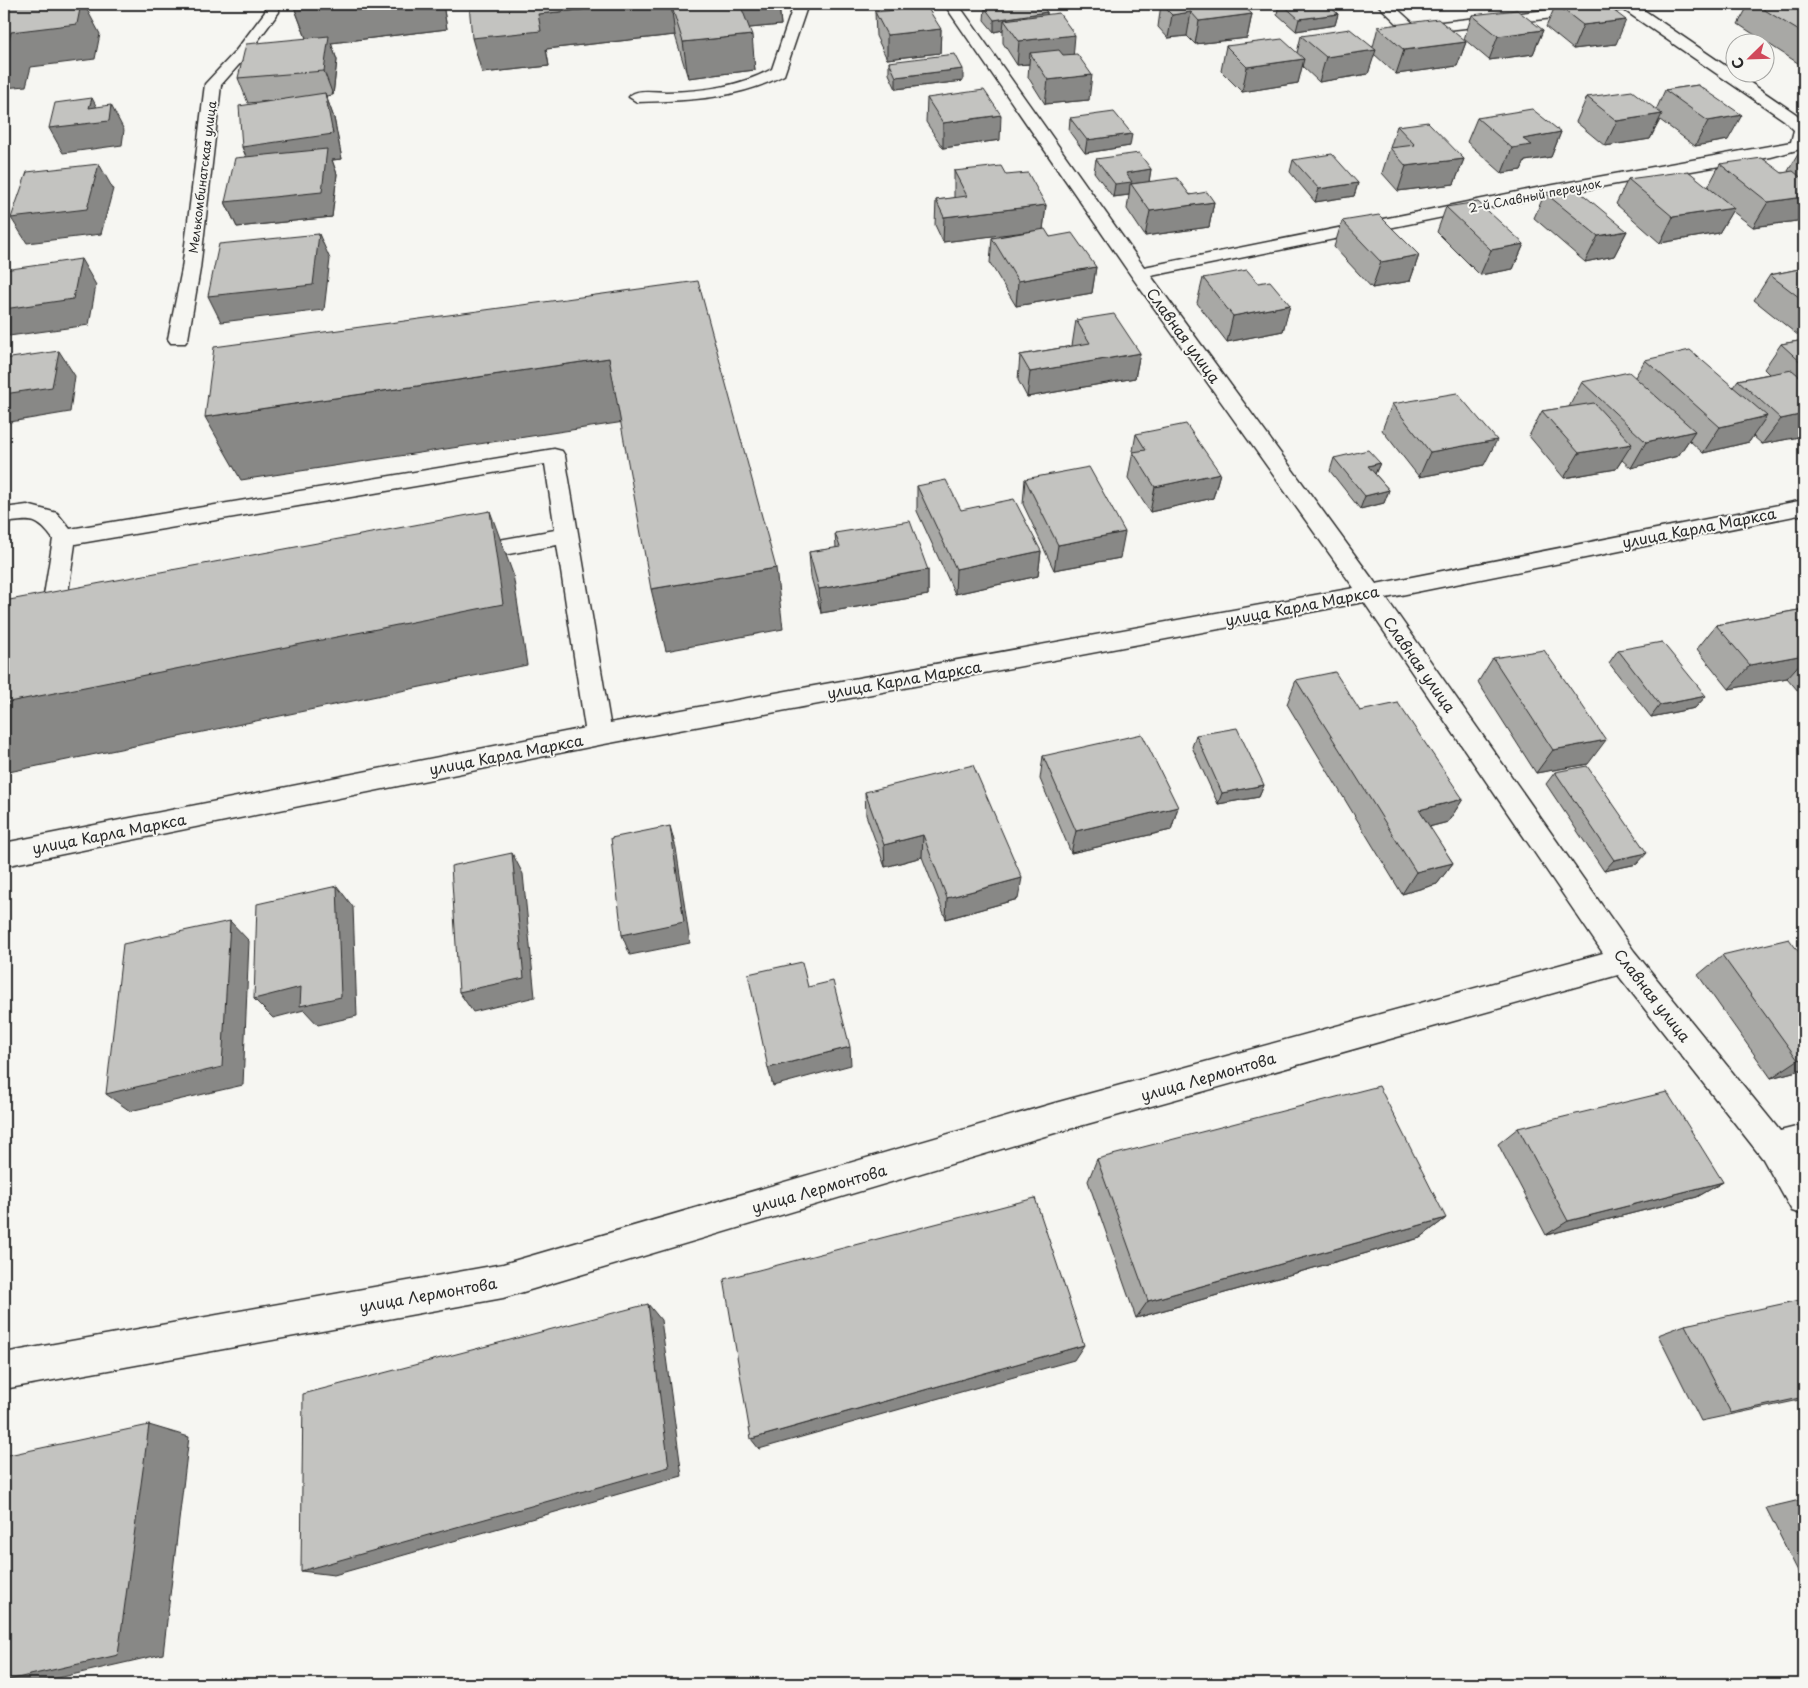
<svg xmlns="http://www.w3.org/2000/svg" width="1808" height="1688" font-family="'Playpen Sans',sans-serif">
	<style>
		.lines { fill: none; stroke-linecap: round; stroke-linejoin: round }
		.minor-casing { stroke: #2b2b2b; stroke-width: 3 }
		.minor { fill: #f6f6f2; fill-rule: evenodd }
		.wall { fill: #a8a8a5; stroke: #2b2b2b }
		.shaded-wall { fill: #888886; stroke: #2b2b2b }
		.building { fill: #c3c3c0; stroke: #2b2b2b }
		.labels { text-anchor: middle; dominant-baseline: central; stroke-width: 4; stroke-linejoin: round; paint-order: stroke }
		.far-street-label { font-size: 12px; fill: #2b2b2b; stroke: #f6f6f2 }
		.street-label { font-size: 15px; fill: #2b2b2b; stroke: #f6f6f2 }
	</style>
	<rect width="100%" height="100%" fill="#f6f6f2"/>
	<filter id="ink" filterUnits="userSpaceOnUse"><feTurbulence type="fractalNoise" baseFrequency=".02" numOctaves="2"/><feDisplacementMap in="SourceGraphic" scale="10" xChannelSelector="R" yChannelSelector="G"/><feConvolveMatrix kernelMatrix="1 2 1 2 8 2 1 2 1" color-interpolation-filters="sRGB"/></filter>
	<g filter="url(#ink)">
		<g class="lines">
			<g class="minor-casing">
				<g id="minor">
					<polygon points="265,4 279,4 279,12 244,59 221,85 200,269 188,339 185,343 171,343 168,339 182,269 205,84 234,53 265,12"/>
					<path d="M794,4h14l-24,71c-46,24 -96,26 -147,27l-8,-5c6,-9 27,-5 37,-5 38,-1 73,-5 106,-23z"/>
					<path d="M944,4h14l186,263 393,-79 254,-46 3,-12 -10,-10 -160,-110 -212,24 -5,-1 -30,-29h15l23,21 186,-21h34l161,110 8,8v26l-33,9 -234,41 -386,78 225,308 428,-84v14l-418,84 248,353 146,180 24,-6v30l-6,2 6,11v47l-12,-4 -29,-52 -145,-184 -563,158 -552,165 -499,91v-36l499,-89 552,-161 548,-150 -239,-351 -765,143 -595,121v-23l581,-115 -28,-183 -92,17 -8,-2 -3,-6 3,-6 8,-2 90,-16 -10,-66 -470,80 -12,83 -3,6 -9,3 -9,-3 -3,-6 14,-88c-17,-23 -23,-19 -49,-16v-15l23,-3 30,8 13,16 484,-80 8,2 3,5 45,267 744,-135 -222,-311z"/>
				</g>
			</g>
			<use href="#minor" class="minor"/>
		</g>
		<g class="wall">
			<polygon points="293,4 443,4 447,29 331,43 337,60 333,95 326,96 334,118 342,159 332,160 337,174 332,217 237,227 225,202 246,157 242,147 281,100 248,103 238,78 306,38"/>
			<polygon points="469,4 779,4 781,25 749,28 755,70 688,78 675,35 546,49 549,66 482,73"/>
			<polygon points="996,4 1039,4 1047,12 1047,15 1073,54 1089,100 1045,104 1028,77 1029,64 1017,65 1003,43 1003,30 994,32 984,20 985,8 996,6"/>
			<polygon points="1161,4 1252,14 1247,38 1195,44 1187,36 1168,38 1158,27"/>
			<polygon points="1279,4 1327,4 1338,14 1335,25 1296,31 1277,14"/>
			<polygon points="1556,4 1616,44 1573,49 1546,27"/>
			<polygon points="1749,4 1804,4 1804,67 1738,24"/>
			<polygon points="875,12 941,29 940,53 887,59 876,36"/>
			<polygon points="1472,15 1543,30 1533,54 1489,60 1464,39"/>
			<polygon points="1378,27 1466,42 1457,66 1396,74 1374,54 1368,74 1319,82 1302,66 1298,83 1242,92 1221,71 1226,46 1297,53 1301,36 1373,47"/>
			<polygon points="889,62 963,81 896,89 889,74"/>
			<polygon points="1698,85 1728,140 1695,146 1660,120 1650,139 1605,146 1576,122 1587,97 1656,110 1665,90"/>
			<polygon points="927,98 1000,140 943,148 926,122"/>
			<polygon points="1070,118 1130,146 1085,153 1069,131"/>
			<polygon points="1477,118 1561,132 1551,157 1525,161 1521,170 1502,173 1467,142"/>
			<polygon points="1397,126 1464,159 1454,184 1398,191 1382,173"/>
			<polygon points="1803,146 1804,146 1804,220 1753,227 1732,211 1719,233 1660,243 1616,204 1628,179 1708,187 1720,164 1782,173 1789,172 1788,171"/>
			<polygon points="1096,159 1151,169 1149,181 1214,202 1209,227 1145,236 1127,209 1129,195 1113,197 1094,172"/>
			<polygon points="1293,160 1358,183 1354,196 1315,202 1290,172"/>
			<polygon points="954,171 1006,175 1046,205 1043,229 1050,237 1096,267 1092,293 1016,306 990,263 992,238 1032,231 943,242 935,225 936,200 954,198"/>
			<polygon points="1545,193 1627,231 1614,256 1585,262 1534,218"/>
			<polygon points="1446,207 1524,244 1513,269 1480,275 1437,232"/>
			<polygon points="1342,221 1419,255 1410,281 1372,288 1334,247"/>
			<polygon points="1804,268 1804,335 1799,336 1754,300 1770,275"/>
			<polygon points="1203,278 1258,283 1290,305 1283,331 1227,342 1197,303"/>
			<polygon points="1076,320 1140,353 1135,378 1027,397 1018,380 1020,355 1072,346"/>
			<polygon points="1804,340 1804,436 1762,444 1753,436 1749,442 1703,453 1689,440 1678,456 1631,468 1622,460 1616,469 1564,478 1529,436 1542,411 1569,407 1582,382 1635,377 1645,360 1733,387 1738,380 1769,374 1764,369 1781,344"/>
			<polygon points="1392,404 1484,465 1419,477 1382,430"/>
			<polygon points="1136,434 1220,473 1213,498 1150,512 1128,478"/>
			<polygon points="1334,458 1380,463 1375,474 1389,490 1384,503 1360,509 1330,471"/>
			<polygon points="1025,479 1120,558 1054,570 1023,504"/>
			<polygon points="917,486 961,510 1041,551 1038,576 955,594 917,511"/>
			<polygon points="835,533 928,570 928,595 821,613 811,577 809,552 836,548"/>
			<polygon points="1804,609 1804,698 1787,678 1729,689 1697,649 1716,625"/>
			<polygon points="1618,650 1706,696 1695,708 1651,717 1609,663"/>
			<polygon points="1493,658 1588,764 1536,773 1478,682"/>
			<polygon points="1296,680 1360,711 1463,799 1448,822 1429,827 1453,863 1437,884 1402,894 1287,704"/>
			<polygon points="1196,735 1264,785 1259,797 1218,804 1192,747"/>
			<polygon points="1043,756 1178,807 1171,830 1071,853 1040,779"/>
			<polygon points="1555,772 1637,864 1604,871 1546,784"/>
			<polygon points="865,792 1018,899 946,919 922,857 885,867 866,815"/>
			<polygon points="1722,955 1804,959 1804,1069 1771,1078 1698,975"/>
			<polygon points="1518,1128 1723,1182 1697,1197 1546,1235 1498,1144"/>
			<polygon points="1097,1159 1446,1218 1420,1238 1136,1318 1088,1181"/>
			<polygon points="1804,1306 1804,1399 1701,1421 1658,1335 1685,1325"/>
			<polygon points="1804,1499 1804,1583 1766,1508"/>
		</g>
		<g class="shaded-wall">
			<polygon points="70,4 84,4 100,34 95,59 31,67 26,86 4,88 4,51 11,32"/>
			<polygon points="293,4 443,4 447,29 331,43 337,60 333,95 324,71 309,46"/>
			<polygon points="641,4 671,4 675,35 546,49 549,66 482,73 472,38 538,14"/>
			<polygon points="737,4 779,4 781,25 740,29"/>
			<polygon points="1047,12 1046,24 1004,20 1003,30 994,32 994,20"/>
			<polygon points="1191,12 1187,36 1168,38 1172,15"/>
			<polygon points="1252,14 1247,38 1195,44 1199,21"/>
			<polygon points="1338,14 1335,25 1296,31 1299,19"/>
			<polygon points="1626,20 1616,44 1573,49 1583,25"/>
			<polygon points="941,29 940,53 887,59 887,35"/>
			<polygon points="1543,30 1533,54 1489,60 1498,36"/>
			<polygon points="752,35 755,70 688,78 683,42"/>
			<polygon points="1075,35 1073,59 1030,53 1029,64 1017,65 1019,41"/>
			<polygon points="1466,42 1457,66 1396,74 1404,50"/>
			<polygon points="1376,50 1368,74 1319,82 1326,57"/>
			<polygon points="1304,59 1298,83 1242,92 1247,67"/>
			<polygon points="963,69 963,81 896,89 896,77"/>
			<polygon points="1092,75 1089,100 1045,104 1048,80"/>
			<polygon points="325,93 334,118 342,159 332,160 337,174 332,217 237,227 225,202 253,172 242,147"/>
			<polygon points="92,98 104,121 111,105 124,130 122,145 63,153 49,128 89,108"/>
			<polygon points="1662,114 1650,139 1605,146 1617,121"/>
			<polygon points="1001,115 1000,140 943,148 943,123"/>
			<polygon points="1742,115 1728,140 1695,146 1708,121"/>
			<polygon points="1561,132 1551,157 1525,161 1521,170 1502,173 1512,148 1523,139"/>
			<polygon points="1132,134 1130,146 1085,153 1087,140"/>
			<polygon points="1464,159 1454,184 1398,191 1406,166"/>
			<polygon points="99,164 113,189 101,234 27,243 11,218"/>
			<polygon points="1151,169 1149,182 1130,184 1129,195 1113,197 1115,184 1126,173"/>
			<polygon points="1358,183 1354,196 1315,202 1319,189"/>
			<polygon points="1804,197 1804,220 1753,227 1768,202"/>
			<polygon points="1214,202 1209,227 1145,236 1150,211"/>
			<polygon points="1046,205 1043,230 943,242 944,217"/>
			<polygon points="1734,208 1719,233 1660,243 1673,217"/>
			<polygon points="1627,231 1614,256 1585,262 1598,236"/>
			<polygon points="319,234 330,259 324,310 221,322 208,296"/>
			<polygon points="1524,244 1513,269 1480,275 1491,250"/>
			<polygon points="1419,255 1410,281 1372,288 1381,262"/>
			<polygon points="81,259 96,285 89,325 9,336 4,329 4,309"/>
			<polygon points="1096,267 1092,293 1016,306 1018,281"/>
			<polygon points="1290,305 1283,331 1227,342 1233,316"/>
			<polygon points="1804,328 1804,335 1799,336"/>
			<polygon points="59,351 75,376 70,412 4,423 4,394"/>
			<polygon points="1140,353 1135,378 1027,397 1030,372"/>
			<polygon points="609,358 624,422 241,480 205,417"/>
			<polygon points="1804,414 1804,436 1762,444 1781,419"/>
			<polygon points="1767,416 1749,442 1703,453 1720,427"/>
			<polygon points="1695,431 1678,456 1631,468 1646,442"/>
			<polygon points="1497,440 1484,465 1419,477 1430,452"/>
			<polygon points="1632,444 1616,469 1564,478 1579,453"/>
			<polygon points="1380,463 1374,476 1368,466"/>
			<polygon points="1220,473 1213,498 1150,512 1155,487"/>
			<polygon points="1389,490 1384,503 1360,509 1365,496"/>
			<polygon points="490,511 513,574 527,665 4,773 4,703"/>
			<polygon points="1125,532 1120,558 1054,570 1058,545"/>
			<polygon points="1041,551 1038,576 955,594 956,569"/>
			<polygon points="776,568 783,629 666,651 651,589"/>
			<polygon points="928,570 928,595 821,613 819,589"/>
			<polygon points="1804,655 1804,659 1787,678 1729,689 1750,665"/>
			<polygon points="1706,696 1695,708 1651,717 1660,705"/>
			<polygon points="1606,740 1588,764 1536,773 1553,750"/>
			<polygon points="1264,785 1259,797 1218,804 1222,793"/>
			<polygon points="1463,799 1448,822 1405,833 1419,810"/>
			<polygon points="1178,807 1171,830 1071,853 1076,831"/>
			<polygon points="670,826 676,848 690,943 630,955 622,935"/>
			<polygon points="923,835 922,857 885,867 884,845"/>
			<polygon points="512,853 523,874 535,997 473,1012 459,992"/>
			<polygon points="1647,853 1637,864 1604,871 1614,860"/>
			<polygon points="1453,863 1437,884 1402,894 1416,872"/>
			<polygon points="1022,878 1018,899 946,919 947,898"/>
			<polygon points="337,886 353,907 357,1016 318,1025 304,1010 273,1018 254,999"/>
			<polygon points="230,921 249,941 243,1085 130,1111 106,1094"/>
			<polygon points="850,1047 851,1065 773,1086 768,1068"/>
			<polygon points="1804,1058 1804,1069 1771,1078 1798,1060"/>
			<polygon points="1723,1182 1697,1197 1546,1235 1568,1221"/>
			<polygon points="1446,1218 1420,1238 1136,1318 1148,1301"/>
			<polygon points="648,1304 661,1320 682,1476 334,1575 301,1571"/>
			<polygon points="1084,1345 1074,1360 759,1449 751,1439"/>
			<polygon points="149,1425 189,1437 163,1654 32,1684 4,1684 4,1681"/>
		</g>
		<g class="building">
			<polygon points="4,4 81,4 77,24 11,32 6,50 4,51"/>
			<polygon points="469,4 641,4 538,14 541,31 472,38"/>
			<polygon points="671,4 740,4 752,35 683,42"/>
			<polygon points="999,4 1039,4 1047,12 994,20 985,8 1001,6"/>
			<polygon points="1161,4 1241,4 1252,14 1199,21 1191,12 1172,15"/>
			<polygon points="1282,4 1327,4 1338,14 1299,19"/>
			<polygon points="1556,4 1605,4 1626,20 1583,25"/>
			<polygon points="1755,4 1804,4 1804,34"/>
			<polygon points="927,7 941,29 887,35 875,12"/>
			<polygon points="1517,10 1543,30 1498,36 1472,15"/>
			<polygon points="1059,13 1075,35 1019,41 1004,20"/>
			<polygon points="1438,19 1466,42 1404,50 1378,27"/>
			<polygon points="1350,29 1376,50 1326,57 1301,36"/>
			<polygon points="329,36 324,71 238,78 246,44"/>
			<polygon points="1282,39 1304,59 1247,67 1226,46"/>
			<polygon points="1059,50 1063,55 1077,54 1092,75 1048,80 1030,53"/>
			<polygon points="955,54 963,69 896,77 889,62"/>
			<polygon points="1698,85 1742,115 1708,121 1665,90"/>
			<polygon points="984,90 1001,115 943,123 927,98"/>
			<polygon points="1632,91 1662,114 1617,121 1587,97"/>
			<polygon points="325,93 333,134 242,147 239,106"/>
			<polygon points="92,98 89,108 111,105 109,121 49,128 55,103"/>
			<polygon points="1532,109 1561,132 1523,139 1532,145 1512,148 1477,118"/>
			<polygon points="1114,112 1132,134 1087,140 1070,118"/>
			<polygon points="1428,122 1464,159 1406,166 1390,148 1415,145 1397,126"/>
			<polygon points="327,149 322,192 225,202 235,158"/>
			<polygon points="1139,153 1151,169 1126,173 1132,182 1115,184 1096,159"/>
			<polygon points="1332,154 1358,183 1319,189 1293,160"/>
			<polygon points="1762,158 1782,173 1793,171 1804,180 1804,197 1768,202 1720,164"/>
			<polygon points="99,164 87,209 11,218 27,172"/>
			<polygon points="1001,166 1006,175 1028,173 1046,205 944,217 936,200 967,196 954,171"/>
			<polygon points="1688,171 1734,208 1673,217 1628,179"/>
			<polygon points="1177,178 1190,195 1207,192 1214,202 1150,211 1131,184"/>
			<polygon points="1574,187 1627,231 1598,236 1545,193"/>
			<polygon points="1478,202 1524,244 1491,250 1446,207"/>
			<polygon points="1379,215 1419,255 1381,262 1342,221"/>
			<polygon points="1045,229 1050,237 1072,233 1096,267 1018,281 992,238"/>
			<polygon points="319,234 313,285 208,296 219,244"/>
			<polygon points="81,259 73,299 4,309 4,270"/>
			<polygon points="1804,268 1804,301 1770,275"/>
			<polygon points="1247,270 1258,283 1270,281 1290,305 1233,316 1203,278"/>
			<polygon points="698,281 776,568 651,589 609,358 205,417 214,347"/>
			<polygon points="1114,314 1140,353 1030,372 1020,355 1090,343 1076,320"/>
			<polygon points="1804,340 1804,365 1781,344"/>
			<polygon points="1690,350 1767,416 1720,427 1645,360"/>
			<polygon points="59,351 52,387 4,394 4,359"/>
			<polygon points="1792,370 1804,380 1804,414 1781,419 1738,380"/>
			<polygon points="1629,372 1695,431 1646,442 1582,382"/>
			<polygon points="1457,393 1497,440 1430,452 1392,404"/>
			<polygon points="1594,403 1632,444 1579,453 1542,411"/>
			<polygon points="1186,424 1220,473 1155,487 1133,452 1146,450 1136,434"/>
			<polygon points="1368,450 1380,463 1368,466 1389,490 1365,496 1334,458"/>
			<polygon points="1089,467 1125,532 1058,545 1025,479"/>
			<polygon points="946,480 961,510 1014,499 1041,551 956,569 917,486"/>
			<polygon points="490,511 503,604 4,703 4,601"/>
			<polygon points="910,521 928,570 819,589 809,552 840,547 835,533"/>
			<polygon points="1804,609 1804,655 1750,665 1716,625"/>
			<polygon points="1662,642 1706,696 1660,705 1618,650"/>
			<polygon points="1544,650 1606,740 1553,750 1493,658"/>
			<polygon points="1335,672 1360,711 1398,703 1463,799 1419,810 1453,863 1416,872 1296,680"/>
			<polygon points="1237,728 1264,785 1222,793 1196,735"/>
			<polygon points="1142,734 1178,807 1076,831 1043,756"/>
			<polygon points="973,765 1022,878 947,898 923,835 884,845 865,792"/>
			<polygon points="1587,766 1647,853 1614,860 1555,772"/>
			<polygon points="670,826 684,922 622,935 611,838"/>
			<polygon points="512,853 524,978 459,992 451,866"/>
			<polygon points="337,886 341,997 300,1006 301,987 254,999 257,904"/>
			<polygon points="230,921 222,1067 106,1094 123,944"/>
			<polygon points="1789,939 1804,959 1804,1058 1798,1060 1722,955"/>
			<polygon points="802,962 808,987 833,981 850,1047 768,1068 748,974"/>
			<polygon points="1379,1086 1446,1218 1148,1301 1097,1159"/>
			<polygon points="1667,1092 1723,1182 1568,1221 1518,1128"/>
			<polygon points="1035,1198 1084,1345 751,1439 724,1279"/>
			<polygon points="1800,1300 1804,1306 1804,1397 1731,1413 1685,1325"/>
			<polygon points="648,1304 669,1467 301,1571 303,1394"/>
			<polygon points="149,1425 118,1655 4,1681 4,1456"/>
			<polygon points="1804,1501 1804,1512 1799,1503"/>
		</g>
	</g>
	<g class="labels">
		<g class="far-street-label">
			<text transform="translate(202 177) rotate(-83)">Мелькомбинатская улица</text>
			<text transform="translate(1535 195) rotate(-11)">2-й Славный переулок</text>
		</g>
		<g class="street-label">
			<text transform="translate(1184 335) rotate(54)">Славная улица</text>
			<text transform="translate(1699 527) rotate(-11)">улица Карла Маркса</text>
			<text transform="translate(1302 605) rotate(-11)">улица Карла Маркса</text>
			<text transform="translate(1420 664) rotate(55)">Славная улица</text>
			<text transform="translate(904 679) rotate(-10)">улица Карла Маркса</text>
			<text transform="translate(506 754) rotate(-11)">улица Карла Маркса</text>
			<text transform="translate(109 833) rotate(-11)">улица Карла Маркса</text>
			<text transform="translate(1653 995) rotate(52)">Славная улица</text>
			<text transform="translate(1208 1076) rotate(-16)">улица Лермонтова</text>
			<text transform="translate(819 1188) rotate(-16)">улица Лермонтова</text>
			<text transform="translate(428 1294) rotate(-10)">улица Лермонтова</text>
		</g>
	</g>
	<rect width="1808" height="1688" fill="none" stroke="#f6f6f2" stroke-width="20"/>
	<rect x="10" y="10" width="1788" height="1668" fill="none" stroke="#2b2b2b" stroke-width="2" filter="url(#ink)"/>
	<g transform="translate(1750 58) rotate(247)"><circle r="24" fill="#f6f6f2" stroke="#a5a5a2"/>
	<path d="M0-4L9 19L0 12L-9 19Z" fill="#d1495b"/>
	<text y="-8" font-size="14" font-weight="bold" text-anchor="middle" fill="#2b2b2b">С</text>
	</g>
</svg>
